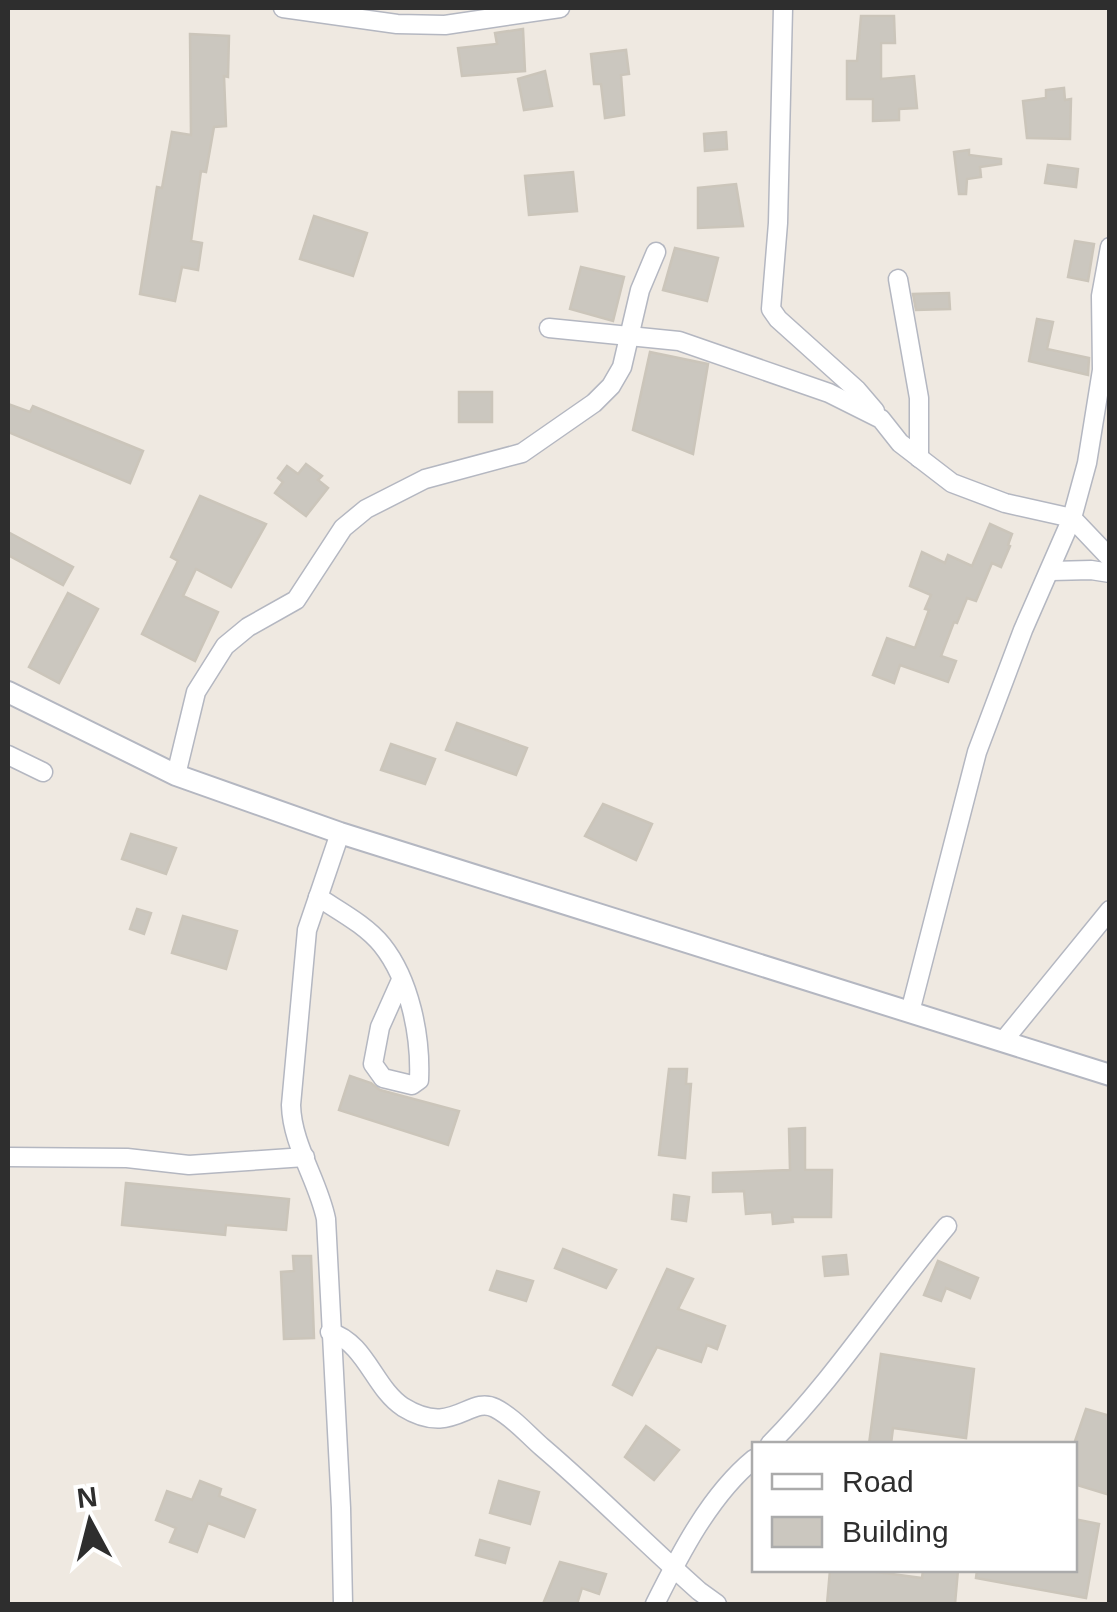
<svg xmlns="http://www.w3.org/2000/svg" width="1117" height="1612" font-family="Helvetica,sans-serif">
	<style>
		.building { fill: #cbc7bf; stroke: #cbc5ba; stroke-width: 2.5 }
		.lines { fill: none; stroke-linecap: round; stroke-linejoin: round }
		.minor-casing { stroke: #b4b7c1; stroke-width: 21 }
		.tertiary-casing { stroke: #b4b7c1; stroke-width: 24 }
		.minor { stroke: #fff; stroke-width: 18 }
		.tertiary { stroke: #fff; stroke-width: 20 }
	</style>
	<rect width="100%" height="100%" fill="#efe9e1"/>
	<g class="building">
		<polygon points="861,16 894,16 895,43 881,43 881,79 914,76 917,108 899,109 899,120 873,121 873,99 847,99 847,61 857,61"/>
		<polygon points="523,29 525,71 462,76 458,48 497,44 495,33"/>
		<polygon points="190,34 229,36 228,77 224,76 226,126 214,127 206,172 201,171 191,241 202,243 198,270 182,267 175,301 140,294 157,187 162,188 172,132 191,135"/>
		<polygon points="626,50 629,74 621,75 624,115 605,118 601,84 594,84 591,54"/>
		<polygon points="545,71 552,106 524,110 518,79"/>
		<polygon points="1064,88 1065,100 1071,99 1070,139 1027,138 1023,101 1046,98 1046,90"/>
		<polygon points="726,132 727,149 705,151 704,134"/>
		<polygon points="969,150 969,155 1001,159 1001,164 980,167 981,177 967,179 966,194 959,194 954,152"/>
		<polygon points="1048,165 1078,169 1076,187 1045,183"/>
		<polygon points="573,172 577,211 529,215 525,176"/>
		<polygon points="736,184 743,226 698,228 698,188"/>
		<polygon points="314,216 367,233 353,276 300,259"/>
		<polygon points="1075,241 1094,244 1088,281 1068,277"/>
		<polygon points="675,248 718,258 707,301 663,290"/>
		<polygon points="581,267 624,277 613,321 570,309"/>
		<polygon points="949,293 950,309 916,310 913,294"/>
		<polygon points="1037,319 1053,322 1047,349 1089,358 1088,375 1029,361"/>
		<polygon points="650,352 708,364 693,454 633,430"/>
		<rect x="459" y="392" width="33" height="30"/>
		<polygon points="8,404 30,412 33,406 143,451 130,483 8,432"/>
		<polygon points="306,464 322,476 318,480 328,488 306,516 275,493 283,482 278,478 287,466 298,474"/>
		<polygon points="200,496 266,524 231,587 196,569 183,596 218,612 195,661 142,634 178,561 171,557"/>
		<polygon points="990,524 1012,534 1008,545 1010,546 1001,567 992,563 976,601 967,598 957,623 954,622 941,656 956,661 948,682 900,665 894,683 873,675 887,638 915,648 929,610 925,609 931,595 910,586 922,552 945,563 948,555 972,566"/>
		<polygon points="8,532 73,567 63,585 8,555"/>
		<polygon points="68,593 98,609 59,683 29,667"/>
		<polygon points="457,723 527,748 516,775 446,750"/>
		<polygon points="391,744 435,759 425,784 381,770"/>
		<polygon points="603,804 652,824 636,860 585,836"/>
		<polygon points="131,834 176,848 166,874 122,859"/>
		<polygon points="137,909 151,913 144,934 130,929"/>
		<polygon points="183,916 237,931 226,969 172,953"/>
		<polygon points="669,1069 687,1069 686,1084 691,1084 685,1158 659,1155"/>
		<polygon points="350,1076 371,1083 380,1090 459,1111 448,1145 339,1110"/>
		<polygon points="805,1128 805,1170 832,1170 831,1217 792,1217 793,1222 773,1224 772,1212 746,1214 744,1191 713,1192 713,1173 790,1170 789,1129"/>
		<polygon points="126,1183 289,1199 286,1230 226,1225 225,1235 122,1225"/>
		<polygon points="674,1195 689,1197 686,1221 672,1219"/>
		<polygon points="563,1249 616,1270 606,1288 555,1268"/>
		<polygon points="846,1255 848,1274 825,1276 823,1257"/>
		<polygon points="293,1256 311,1256 314,1338 284,1339 281,1272 294,1271"/>
		<polygon points="938,1261 978,1278 970,1298 946,1288 941,1301 924,1295"/>
		<polygon points="667,1269 693,1279 678,1309 725,1326 717,1349 707,1345 701,1362 657,1347 632,1395 613,1385"/>
		<polygon points="497,1271 533,1281 526,1301 490,1290"/>
		<polygon points="881,1354 974,1369 966,1438 893,1428 891,1444 869,1444"/>
		<polygon points="1086,1409 1110,1416 1110,1495 1074,1484 1074,1444"/>
		<polygon points="646,1426 679,1450 654,1480 625,1457"/>
		<polygon points="200,1481 221,1489 219,1496 255,1510 244,1537 208,1523 197,1552 170,1542 176,1528 156,1520 167,1491 192,1500"/>
		<polygon points="499,1481 539,1492 530,1524 490,1513"/>
		<polygon points="1074,1519 1099,1524 1086,1598 976,1578 977,1570 1074,1570"/>
		<polygon points="480,1540 509,1548 505,1563 476,1555"/>
		<polygon points="560,1562 606,1574 599,1594 582,1588 577,1604 543,1604"/>
		<polygon points="830,1570 862,1570 922,1578 923,1570 958,1570 955,1604 827,1604"/>
	</g>
	<g class="lines">
		<g class="minor-casing">
			<g id="minor">
				<polyline points="283,8 397,24 445,25 560,8"/>
				<polyline points="783,8 778,223 771,309 778,319 857,390 875,411"/>
				<polyline points="898,279 919,398 919,458"/>
				<polyline points="549,328 679,341 829,393 881,419 900,443 952,483 1005,503 1072,518 1110,558"/>
				<polyline points="1051,571 1091,570 1110,573"/>
				<polyline points="8,755 43,772"/>
				<polyline points="176,775 196,692 225,646 248,627 296,600 343,528 366,509 425,479 522,453 594,403 611,386 622,367 640,290 656,252"/>
				<path d="M340,833l-33,97 -16,175c1,40 27,75 35,114l15,289 2,96"/>
				<path d="M318,897c21,14 48,28 64,48 28,35 39,91 37,135l-7,5 -29,-7 -10,-14 7,-37 21,-47"/>
				<polyline points="910,1012 977,752 1023,630 1072,518 1087,463 1102,370 1101,296 1110,247"/>
				<polyline points="1004,1040 1110,910"/>
				<polyline points="8,1157 127,1158 189,1165 305,1157"/>
				<path d="M330,1332c36,11 44,56 73,75 50,31 66,-12 92,1 18,9 32,26 47,39 54,46 104,97 157,144l18,13"/>
				<path d="M770,1444c66,-67 117,-147 177,-218"/>
				<path d="M655,1604c25,-50 55,-109 99,-145"/>
			</g>
		</g>
		<g class="tertiary-casing">
			<polyline id="tertiary" points="8,692 176,775 340,833 1110,1075"/>
		</g>
		<use href="#minor" class="minor"/>
		<use href="#tertiary" class="tertiary"/>
	</g>
	<rect width="1117" height="1612" fill="none" stroke="#2e2e2e" stroke-width="20"/>
	<rect x="752" y="1442" width="325" height="130" fill="#ffffff" stroke="#ababab" stroke-width="2.5"/>
	<rect x="772" y="1474" width="50" height="15" fill="#ffffff" stroke="#ababab" stroke-width="2.5"/>
	<text x="842" y="1492" font-size="30" fill="#2e2e2e">Road</text>
	<rect x="772" y="1517" width="50" height="30" fill="#cbc7bf" stroke="#ababab" stroke-width="2.5"/>
	<text x="842" y="1542" font-size="30" fill="#2e2e2e">Building</text>
	<g transform="translate(90 1522) rotate(353)" stroke="#ffffff" stroke-width="8" paint-order="stroke">
	<path d="M0-8L18 38L0 25L-18 38Z" fill="#2e2e2e"/>
	<text y="-15" font-size="28" font-weight="bold" text-anchor="middle" fill="#2e2e2e">N</text>
	</g>
</svg>
